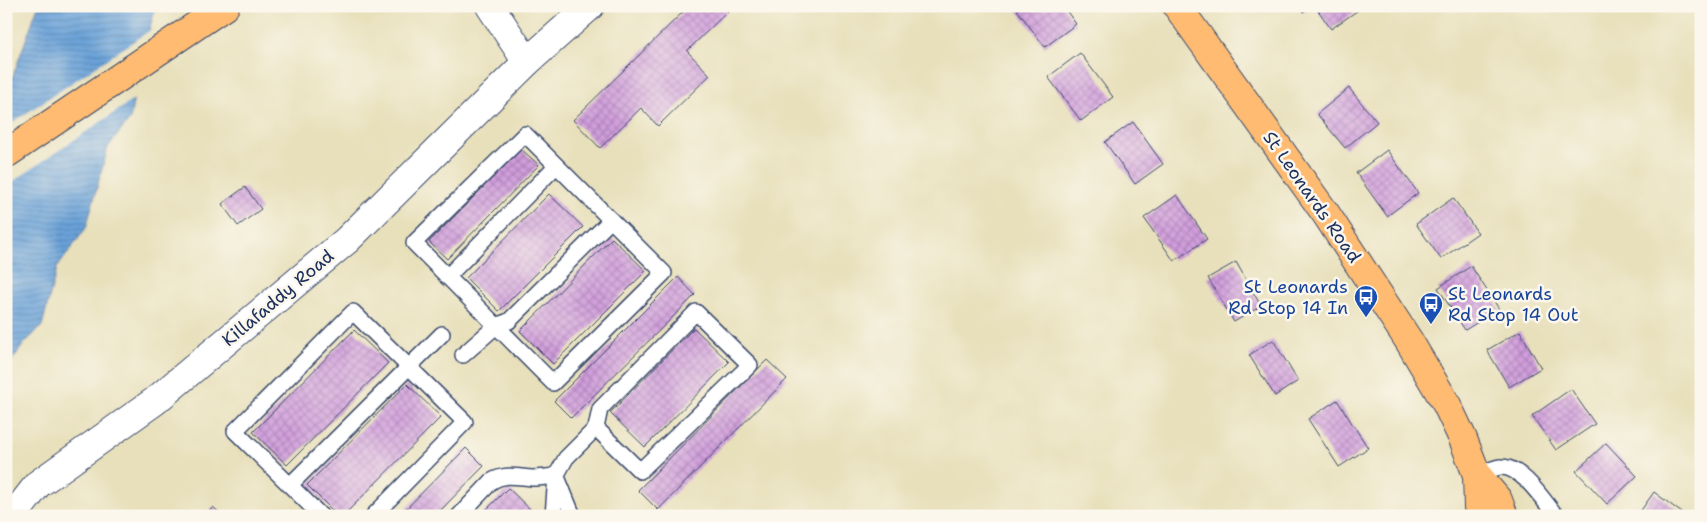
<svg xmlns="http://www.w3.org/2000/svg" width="1707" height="522" font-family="'Shantell Sans',sans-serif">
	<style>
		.water { fill: url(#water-rules); stroke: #42689b }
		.pier { fill: #e8e0bb }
		.building { fill: url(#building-cross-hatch) }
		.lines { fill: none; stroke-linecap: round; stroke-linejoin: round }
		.service-casing { stroke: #3a4a6c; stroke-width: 18 }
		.minor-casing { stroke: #3a4a6c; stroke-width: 30 }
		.trunk-casing { stroke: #3a4a6c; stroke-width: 30 }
		.service { stroke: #fff; stroke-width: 15 }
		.minor { stroke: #fff; stroke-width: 28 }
		.trunk { stroke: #febb71; stroke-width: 28 }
		.labels { text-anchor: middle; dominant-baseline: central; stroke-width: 5; stroke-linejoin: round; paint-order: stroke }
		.street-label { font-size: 18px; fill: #1b2f5e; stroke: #fbf7ec }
		.transit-label { font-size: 18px; fill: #164399; stroke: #fbf7ec; text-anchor: end }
	</style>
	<defs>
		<pattern id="water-rules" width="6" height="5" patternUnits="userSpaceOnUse" patternTransform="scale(1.25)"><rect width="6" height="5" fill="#69a1d8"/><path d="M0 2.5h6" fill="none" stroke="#5684b2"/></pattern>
		<pattern id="building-cross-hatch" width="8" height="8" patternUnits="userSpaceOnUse" patternTransform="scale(1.25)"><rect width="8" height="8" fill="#d19edc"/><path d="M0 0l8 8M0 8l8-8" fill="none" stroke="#a981b6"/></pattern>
	</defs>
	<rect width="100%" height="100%" fill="#fbf7ec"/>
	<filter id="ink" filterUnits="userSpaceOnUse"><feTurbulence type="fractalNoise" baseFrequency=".02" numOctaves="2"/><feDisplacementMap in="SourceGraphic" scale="10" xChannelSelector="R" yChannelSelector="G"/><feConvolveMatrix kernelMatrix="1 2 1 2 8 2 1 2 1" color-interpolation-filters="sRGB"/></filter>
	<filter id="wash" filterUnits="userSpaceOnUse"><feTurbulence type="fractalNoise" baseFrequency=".0096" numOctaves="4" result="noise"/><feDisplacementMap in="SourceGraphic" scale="20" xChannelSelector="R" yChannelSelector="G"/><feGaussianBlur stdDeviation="1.12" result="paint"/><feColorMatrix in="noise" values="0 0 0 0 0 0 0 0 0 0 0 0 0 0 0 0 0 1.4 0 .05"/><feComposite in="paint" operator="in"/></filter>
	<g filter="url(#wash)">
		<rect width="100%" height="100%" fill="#e8e0bb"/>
		<polygon class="water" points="38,6 156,6 141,59 130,119 108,147 86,228 57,268 42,326 23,345 6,369 6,95"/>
		<polygon class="pier" points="152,29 143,60 136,98 6,186 6,127"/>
		<g id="blocks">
			<g class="building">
				<polygon points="689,6 724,6 728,11 687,51 710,75 658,126 641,108 600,148 573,120"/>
				<polygon points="1023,6 1063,6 1076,24 1045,47 1017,10"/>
				<polygon points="1299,6 1312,6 1303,12"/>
				<polygon points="1315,6 1364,6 1331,29"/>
				<polygon points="1080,53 1113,97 1081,121 1048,77"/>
				<polygon points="1349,88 1377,122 1345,148 1317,114"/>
				<polygon points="1133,122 1163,164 1135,184 1105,142"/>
				<polygon points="521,149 539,165 447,259 429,242"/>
				<polygon points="1387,150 1418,193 1387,216 1356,173"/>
				<polygon points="245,187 261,209 238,226 222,204"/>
				<polygon points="549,194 583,227 499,311 466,278"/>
				<polygon points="1177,195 1207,239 1174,261 1144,218"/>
				<polygon points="1453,198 1478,233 1441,259 1416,224"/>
				<polygon points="612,238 646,271 553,364 520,331"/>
				<polygon points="1236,262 1261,306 1234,322 1208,278"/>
				<polygon points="1471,266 1499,309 1465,330 1438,288"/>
				<polygon points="678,277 695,295 571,418 554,401"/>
				<polygon points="694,328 729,362 645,447 610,413"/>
				<polygon points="354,330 388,363 287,465 253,432"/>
				<polygon points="1520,331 1541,368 1509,387 1487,350"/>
				<polygon points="1273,340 1298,381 1275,396 1249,355"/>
				<polygon points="767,360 787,379 658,510 638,490"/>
				<polygon points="407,384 441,417 343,516 338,516 307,485"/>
				<polygon points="1571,389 1595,424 1556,450 1532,416"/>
				<polygon points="1337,400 1368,448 1339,467 1308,419"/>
				<polygon points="1606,443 1637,476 1607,504 1576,471"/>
				<polygon points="466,448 484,466 435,516 399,516"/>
				<polygon points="508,488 537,516 480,516"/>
				<polygon points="1654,492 1686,516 1637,516"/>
				<polygon points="213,507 223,516 206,516"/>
			</g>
		</g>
	</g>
	<g filter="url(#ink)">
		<use href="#blocks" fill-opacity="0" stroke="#3a4a6c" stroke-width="1"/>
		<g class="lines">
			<g class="service-casing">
				<g id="service">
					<polygon points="525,134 664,273 553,383 414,243"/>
					<polyline points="447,277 556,166"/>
					<polyline points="463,355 496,326 509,321 611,220"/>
					<path d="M1477,475c8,-3 16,-7 23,-8 21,-2 44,34 56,49"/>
					<polyline points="557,477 573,516"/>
					<polyline points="290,485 442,334"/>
					<polyline points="321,516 235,431 353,312 465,422 373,516"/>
					<path d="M459,516l33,-35c13,-8 26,-4 40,-3 8,0 16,-1 24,-2"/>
					<polyline points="553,516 556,476 566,458 596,428 600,409 696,312 750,365 640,471 596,428"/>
				</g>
			</g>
			<g class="minor-casing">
				<g id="minor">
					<polyline points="490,6 527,62"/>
					<polyline points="13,516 38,484 155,401 347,240 527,62 590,6"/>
				</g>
			</g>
			<g class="trunk-casing">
				<g id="trunk">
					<polyline points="1177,6 1326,214 1409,341 1447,405 1463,439 1477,475 1498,500 1504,516"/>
					<polyline points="6,154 225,6"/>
					<polyline points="1477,475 1478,507 1481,516"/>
				</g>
			</g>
			<use href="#service" class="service"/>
			<use href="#minor" class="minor"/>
			<use href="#trunk" class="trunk"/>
		</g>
	</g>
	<defs>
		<g id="bus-pin" transform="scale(1.25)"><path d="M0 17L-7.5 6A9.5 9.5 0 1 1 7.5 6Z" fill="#1a4fb4" stroke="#fbf7ec"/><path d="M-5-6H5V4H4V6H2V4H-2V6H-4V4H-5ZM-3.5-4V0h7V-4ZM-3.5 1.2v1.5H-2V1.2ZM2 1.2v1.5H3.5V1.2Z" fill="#fff"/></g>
	</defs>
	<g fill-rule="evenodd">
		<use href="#bus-pin" x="1366" y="297"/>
		<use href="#bus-pin" x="1431" y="304"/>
	</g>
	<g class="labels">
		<g class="street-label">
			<text transform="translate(1312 197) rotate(55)">St Leonards Road</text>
			<text transform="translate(278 298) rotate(-40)">Killafaddy Road</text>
		</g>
		<g class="transit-label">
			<text x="1348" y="287">St Leonards<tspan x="1348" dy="21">Rd Stop 14 In</tspan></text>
			<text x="1448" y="294" text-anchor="start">St Leonards<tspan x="1448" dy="21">Rd Stop 14 Out</tspan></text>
		</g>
	</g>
	<rect width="1707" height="522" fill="none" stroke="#fbf7ec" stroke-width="25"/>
</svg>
